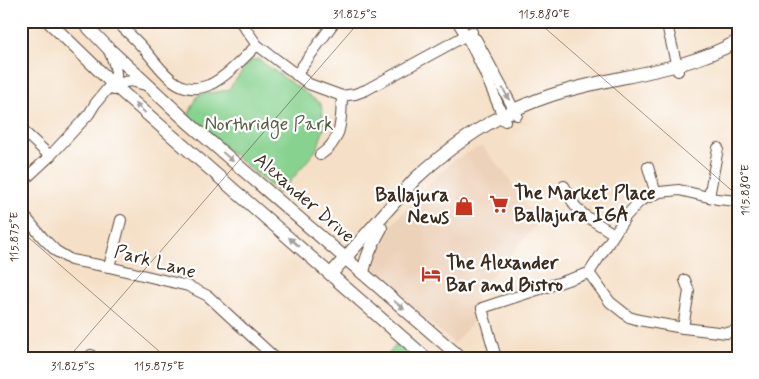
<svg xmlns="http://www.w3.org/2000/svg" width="759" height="379" font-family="Mynerve,sans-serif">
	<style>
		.built { fill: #edd2ba }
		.green { fill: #87d28f; stroke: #617e56 }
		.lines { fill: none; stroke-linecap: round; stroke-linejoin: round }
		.minor-casing { stroke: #574537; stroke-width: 12 }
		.major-casing { stroke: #574537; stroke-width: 14 }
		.minor { stroke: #fff; stroke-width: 10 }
		.major { stroke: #fff; stroke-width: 12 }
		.oneway { fill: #a79f9a }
		.ticks { fill: none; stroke: #3b2a1e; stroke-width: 1; stroke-opacity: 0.45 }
		.labels { text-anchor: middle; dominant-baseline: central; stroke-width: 4.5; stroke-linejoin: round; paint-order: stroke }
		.park-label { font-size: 19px; fill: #525c40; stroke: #fff }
		.poi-label { font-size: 19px; font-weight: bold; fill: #3b2a1e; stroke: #fff; text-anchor: start }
		.street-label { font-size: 19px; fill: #3b2a1e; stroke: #fff }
		.neatline { fill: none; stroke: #3b2a1e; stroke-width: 2 }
		.ticks-label { font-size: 12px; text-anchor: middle; fill: #3b2a1e }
	</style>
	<rect width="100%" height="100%" fill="#fff"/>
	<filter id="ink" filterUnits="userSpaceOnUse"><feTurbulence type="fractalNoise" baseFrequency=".02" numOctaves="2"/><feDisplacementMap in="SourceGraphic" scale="10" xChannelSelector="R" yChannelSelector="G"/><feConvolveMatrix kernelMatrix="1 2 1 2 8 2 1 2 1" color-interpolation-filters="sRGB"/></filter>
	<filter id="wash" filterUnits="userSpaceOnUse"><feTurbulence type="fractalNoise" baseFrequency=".0096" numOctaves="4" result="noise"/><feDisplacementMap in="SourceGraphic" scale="20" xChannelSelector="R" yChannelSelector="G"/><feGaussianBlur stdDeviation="1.12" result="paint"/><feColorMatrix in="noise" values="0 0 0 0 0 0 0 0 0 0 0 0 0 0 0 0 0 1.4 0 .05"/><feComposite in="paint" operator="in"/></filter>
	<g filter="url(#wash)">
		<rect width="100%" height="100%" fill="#f5e0c7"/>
		<polygon class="built" points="482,146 508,177 538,223 488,280 473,283 479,315 454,344 373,272 371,256 376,245 395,221 438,175 455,159"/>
		<g class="green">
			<polygon points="258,59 321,104 325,125 317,149 280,194 188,116 198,95 228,90 250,61"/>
			<polygon points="397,344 412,358 385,358"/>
		</g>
	</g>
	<g filter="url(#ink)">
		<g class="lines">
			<g class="minor-casing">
				<g id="minor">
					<path d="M116,21c9,9 19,18 28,28 18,20 33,49 65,36 16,-7 35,-27 48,-40"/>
					<polyline points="240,21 257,45 309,84 342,96 355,94 366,90 472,32"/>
					<path d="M457,21c21,32 33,65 48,100"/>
					<polyline points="575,21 585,22 591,21"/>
					<polyline points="668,21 668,29 678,71"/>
					<polyline points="476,39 517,115"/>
					<path d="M109,51c6,13 10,25 5,39"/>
					<polyline points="296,75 335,21"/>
					<polyline points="21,129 50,156"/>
					<path d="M320,155c23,-15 21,-35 22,-59"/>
					<polyline points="648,167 656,194"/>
					<polyline points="21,183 50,156 89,114 95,104 108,88 125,82 131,81 149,86"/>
					<polyline points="564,186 575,206 584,215 614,234"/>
					<polyline points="709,197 718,148"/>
					<polyline points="21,212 43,238 56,251 71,260 109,267 188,286 208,296 275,358"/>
					<polyline points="109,267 121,220"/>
					<polyline points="589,273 610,302 629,317 639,320 683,328 727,333 738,330"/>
					<polyline points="683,328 689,291 685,280"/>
					<polyline points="89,358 91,355"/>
					<polyline points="496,358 482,308 589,273 626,216 640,201 660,192 679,190 717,199 738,201"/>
				</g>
			</g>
			<g class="major-casing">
				<g id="major">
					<polyline points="48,21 115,86 426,358"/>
					<polyline points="82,21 108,48 191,125 461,358"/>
					<path d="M363,273c3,-16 10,-31 18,-45"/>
					<path d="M331,274l84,-95c39,-36 82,-66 134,-83 62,-21 130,-22 189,-55"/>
				</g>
			</g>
			<use href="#minor" class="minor"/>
			<use href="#major" class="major"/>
		</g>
		<defs><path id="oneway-solid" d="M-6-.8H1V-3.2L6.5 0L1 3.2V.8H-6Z" transform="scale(1.25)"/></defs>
		<g class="oneway">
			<use href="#oneway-solid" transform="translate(506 94) rotate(61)"/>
			<use href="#oneway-solid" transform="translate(140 108) rotate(-139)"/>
			<use href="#oneway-solid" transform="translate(228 157) rotate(41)"/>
			<use href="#oneway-solid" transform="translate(294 242) rotate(-139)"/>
			<use href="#oneway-solid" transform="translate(399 305) rotate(40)"/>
		</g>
	</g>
	<path class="ticks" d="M537,21l201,175M21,231l146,127M68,358l292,-337"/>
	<defs>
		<g id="supermarket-bare" transform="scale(1.5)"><path d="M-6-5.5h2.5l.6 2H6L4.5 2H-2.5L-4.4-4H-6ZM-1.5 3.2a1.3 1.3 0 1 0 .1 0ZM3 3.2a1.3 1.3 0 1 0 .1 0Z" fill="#c8321e" stroke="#fff" stroke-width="2.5" paint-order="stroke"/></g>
		<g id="shop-bare" transform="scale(1.5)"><path d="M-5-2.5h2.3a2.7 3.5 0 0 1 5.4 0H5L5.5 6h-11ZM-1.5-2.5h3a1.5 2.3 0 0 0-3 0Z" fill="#c8321e" stroke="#fff" stroke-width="2.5" paint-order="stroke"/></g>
		<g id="hotel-bare" transform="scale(1.5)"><path d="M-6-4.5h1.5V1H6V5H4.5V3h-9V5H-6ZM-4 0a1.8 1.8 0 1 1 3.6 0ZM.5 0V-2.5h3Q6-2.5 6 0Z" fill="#c8321e" stroke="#fff" stroke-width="2.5" paint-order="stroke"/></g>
	</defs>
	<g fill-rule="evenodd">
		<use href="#supermarket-bare" x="499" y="204"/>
		<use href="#shop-bare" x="464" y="206"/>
		<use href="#hotel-bare" x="431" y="274"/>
	</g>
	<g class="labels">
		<g class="park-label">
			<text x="269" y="124">Northridge Park</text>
		</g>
		<g class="poi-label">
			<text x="514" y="193">The Market Place<tspan x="514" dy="22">Ballajura IGA</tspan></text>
			<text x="449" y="195" text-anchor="end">Ballajura<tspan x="449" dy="22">News</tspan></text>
			<text x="446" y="263">The Alexander<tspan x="446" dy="22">Bar and Bistro</tspan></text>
		</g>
		<g class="street-label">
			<text transform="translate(304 198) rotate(41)">Alexander Drive</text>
			<text transform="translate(155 262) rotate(15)">Park Lane</text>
		</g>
	</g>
	<rect width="759" height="379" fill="none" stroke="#fff" stroke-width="55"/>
	<rect x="28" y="28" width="704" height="324" class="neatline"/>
	<g class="ticks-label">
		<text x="355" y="18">31.825°S</text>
		<text x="544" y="18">115.880°E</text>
		<text transform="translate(745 190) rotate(-90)" y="4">115.880°E</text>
		<text transform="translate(14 237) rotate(-90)" y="4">115.875°E</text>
		<text x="73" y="370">31.825°S</text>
		<text x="159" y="370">115.875°E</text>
	</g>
</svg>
